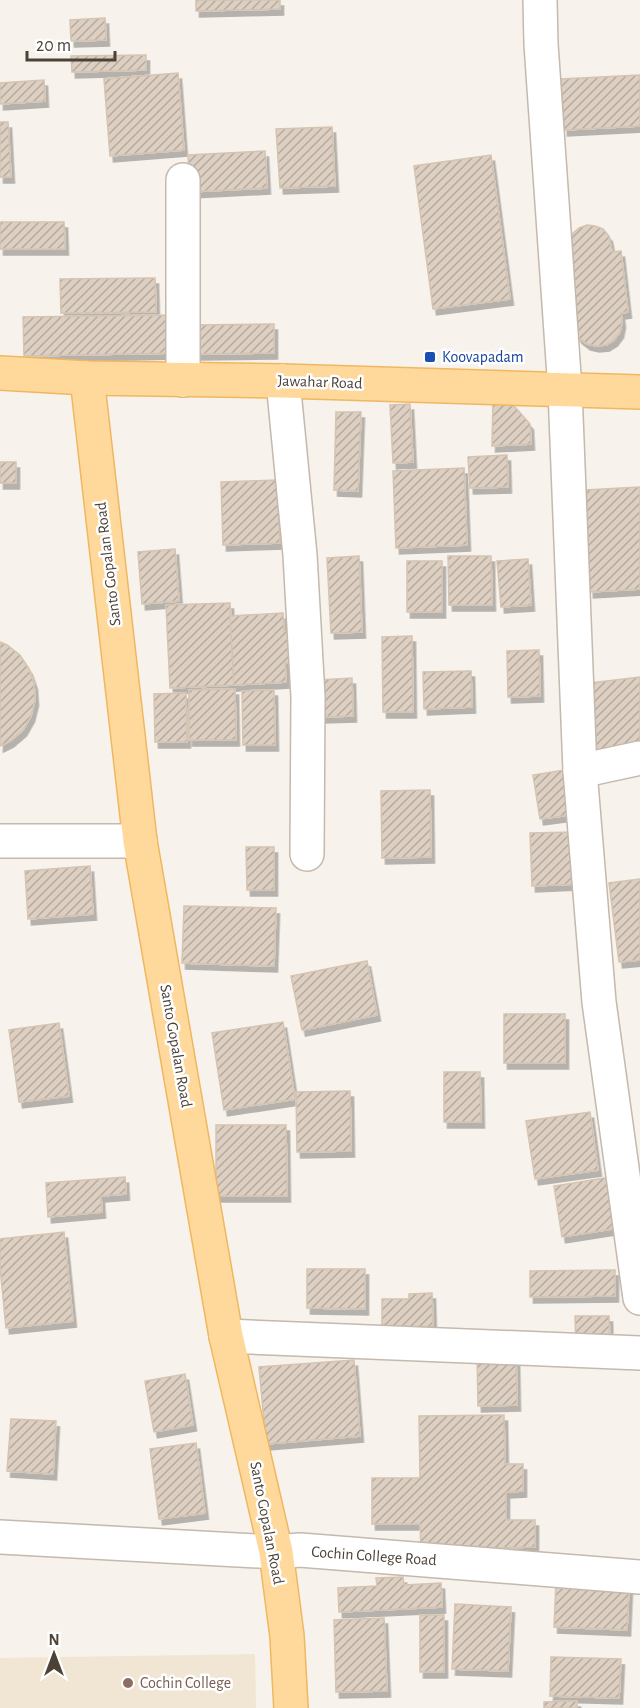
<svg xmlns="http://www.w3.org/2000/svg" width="640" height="1708" font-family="'Alegreya Sans',sans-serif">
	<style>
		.education { fill: #f1e6d4 }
		.building { fill: url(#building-hatch); stroke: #d5c4b1; stroke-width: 1.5; filter: url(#shadow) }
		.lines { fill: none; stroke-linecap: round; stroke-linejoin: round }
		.minor-casing { stroke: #c4b9ac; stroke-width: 36 }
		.major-casing { stroke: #f0b760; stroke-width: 36 }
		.minor { stroke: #fff; stroke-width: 33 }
		.major { stroke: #ffd99c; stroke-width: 33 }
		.transit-dot { fill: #1a4fb4; stroke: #fff; stroke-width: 2 }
		.education-dot { fill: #8d6e63; stroke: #fff; stroke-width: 2 }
		.labels { text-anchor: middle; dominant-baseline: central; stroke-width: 5; stroke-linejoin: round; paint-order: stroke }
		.transit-label { font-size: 16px; fill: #164399; stroke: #fff; text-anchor: start }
		.street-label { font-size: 16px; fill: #4c4238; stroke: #fff }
		.education-label { font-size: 16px; fill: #785e54; stroke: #fff; text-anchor: start }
	</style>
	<defs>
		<pattern id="building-hatch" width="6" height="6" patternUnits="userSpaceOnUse" patternTransform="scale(1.5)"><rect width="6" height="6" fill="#ddd0c2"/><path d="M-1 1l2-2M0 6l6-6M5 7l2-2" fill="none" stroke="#b5aa9f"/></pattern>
		<filter id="shadow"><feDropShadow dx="3.5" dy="6" stdDeviation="0" flood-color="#0004"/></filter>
	</defs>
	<rect width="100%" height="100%" fill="#f7f2eb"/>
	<polygon class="education" points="255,1654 256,1708 0,1708 0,1658"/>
	<g class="building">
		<polygon points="196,0 280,0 280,9 196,11"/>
		<polygon points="105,18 106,40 71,41 70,20"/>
		<polygon points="146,55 146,70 72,72 71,56"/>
		<polygon points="178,73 184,150 110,156 104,79"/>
		<polygon points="640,75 640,126 564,130 561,79"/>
		<polygon points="44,80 45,101 0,104 0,83"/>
		<polygon points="0,122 8,122 11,177 0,177"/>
		<polygon points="332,127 335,186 280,188 276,129"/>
		<polygon points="265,151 267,188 190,192 188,155"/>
		<polygon points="491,155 510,299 433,309 414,166"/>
		<polygon points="0,222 64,222 65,249 0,249"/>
		<polygon points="587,225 595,226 603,229 609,236 612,252 621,251 628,312 621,313 622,322 620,332 614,340 606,345 596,346 587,344 579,338 574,330 568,242 572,234 579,228"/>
		<polygon points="155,278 156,312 61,313 60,279"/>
		<polygon points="176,315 177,353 24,356 23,317"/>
		<polygon points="274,324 274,353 196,354 195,325"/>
		<polygon points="507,398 530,424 531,444 492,446 493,399"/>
		<polygon points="410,404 413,462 393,463 390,405"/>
		<polygon points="336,412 361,412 358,491 334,490"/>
		<polygon points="507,455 508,487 470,488 468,457"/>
		<rect x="0" y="462" width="16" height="21"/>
		<polygon points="464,468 467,545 396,548 393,471"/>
		<polygon points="277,480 280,543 223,545 221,482"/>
		<polygon points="640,487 640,589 590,592 585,490"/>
		<polygon points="175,549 179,601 142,604 138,552"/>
		<polygon points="359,556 362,632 331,633 327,558"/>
		<polygon points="448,556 491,556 492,605 449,605"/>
		<polygon points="528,559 531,605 501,607 497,561"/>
		<rect x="407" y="561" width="35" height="51"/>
		<polygon points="230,603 234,685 170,688 166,605"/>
		<polygon points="283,613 284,631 300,630 302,662 285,663 286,682 234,685 230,616"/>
		<polygon points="412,636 413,712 383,712 382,637"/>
		<polygon points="0,642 7,645 20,655 29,669 34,684 35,700 31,716 23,730 10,741 0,746"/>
		<polygon points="539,650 540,696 508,697 507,651"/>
		<polygon points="471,671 472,707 424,709 423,672"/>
		<polygon points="640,677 640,746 590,752 582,684"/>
		<polygon points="352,678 353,716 320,717 318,680"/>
		<polygon points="235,689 236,740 189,740 189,690"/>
		<polygon points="274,690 275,745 243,745 242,691"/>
		<polygon points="186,693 187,742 155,742 154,694"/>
		<polygon points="570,769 577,814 540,819 533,775"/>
		<polygon points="430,790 431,857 382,858 381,791"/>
		<polygon points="574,832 575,884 532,886 530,833"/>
		<polygon points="246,847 274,847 274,890 247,890"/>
		<polygon points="90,866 93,914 28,919 25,871"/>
		<polygon points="640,879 640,960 619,962 609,883"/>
		<polygon points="184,906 276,908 274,966 182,963"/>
		<polygon points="367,961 377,1015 302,1030 291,976"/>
		<rect x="504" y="1014" width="61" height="49"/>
		<polygon points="283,1022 295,1099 224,1110 212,1033"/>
		<polygon points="59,1023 69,1096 19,1102 9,1030"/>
		<polygon points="444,1072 480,1072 481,1122 444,1122"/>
		<polygon points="350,1091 351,1151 297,1152 296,1092"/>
		<polygon points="590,1112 598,1170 535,1179 526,1121"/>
		<polygon points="216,1125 286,1125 287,1196 216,1196"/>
		<polygon points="125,1177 126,1194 101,1196 102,1212 48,1217 46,1183"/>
		<polygon points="610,1177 619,1228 562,1237 554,1186"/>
		<polygon points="64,1232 73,1321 6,1328 0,1267 0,1239"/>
		<polygon points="307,1269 365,1269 365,1309 307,1308"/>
		<polygon points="615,1270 615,1296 530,1297 530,1271"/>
		<polygon points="432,1293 433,1327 382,1327 382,1299 409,1299 409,1294"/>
		<polygon points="575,1316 609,1316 610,1347 576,1348"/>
		<polygon points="516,1352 517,1405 478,1406 477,1353"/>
		<polygon points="354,1360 360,1436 266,1444 259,1367"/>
		<polygon points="185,1374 193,1425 154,1432 145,1381"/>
		<polygon points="504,1415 505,1464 523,1464 523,1491 506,1492 506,1520 535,1520 535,1547 421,1550 420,1524 372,1524 372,1478 420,1478 419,1416"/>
		<polygon points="11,1419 56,1421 53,1474 7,1471"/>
		<polygon points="196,1443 205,1513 159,1519 150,1449"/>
		<polygon points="403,1577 404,1585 441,1583 442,1607 339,1612 338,1588 377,1586 376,1578"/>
		<polygon points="556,1583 629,1587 627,1630 554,1627"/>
		<polygon points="455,1604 511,1607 508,1671 452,1669"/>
		<rect x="420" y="1615" width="24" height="57"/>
		<polygon points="384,1618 387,1691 336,1692 334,1620"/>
		<polygon points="551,1657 621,1659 619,1698 550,1696"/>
		<polygon points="577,1701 577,1708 544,1708 544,1702"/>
	</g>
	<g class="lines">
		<g class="minor-casing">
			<g id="minor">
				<polyline points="540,0 541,44 565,390 580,771 599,1002 640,1298"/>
				<polyline points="183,180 183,380"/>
				<polyline points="283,381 300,555 308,697 307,854"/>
				<polyline points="580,771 640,758"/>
				<polyline points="0,841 140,841"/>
				<polyline points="226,1336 640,1353"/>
				<polyline points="0,1537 276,1552 300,1550 640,1577"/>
			</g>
		</g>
		<g class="major-casing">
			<g id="major">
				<polyline points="0,373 87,378 283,381 640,392"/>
				<polyline points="87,378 140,841 226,1336 276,1552 287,1636 291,1708"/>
			</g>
		</g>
		<use href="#minor" class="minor"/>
		<use href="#major" class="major"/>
	</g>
	<rect class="transit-dot" x="424" y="351" width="12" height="12" rx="3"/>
	<circle class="education-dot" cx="128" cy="1683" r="6"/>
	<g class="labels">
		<g class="transit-label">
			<text x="442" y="357">Koovapadam</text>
		</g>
		<g class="street-label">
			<text transform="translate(320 382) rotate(2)">Jawahar Road</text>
			<text transform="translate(108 564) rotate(-97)">Santo Gopalan Road</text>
			<text transform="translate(176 1046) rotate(80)">Santo Gopalan Road</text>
			<text transform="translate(267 1523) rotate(79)">Santo Gopalan Road</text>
			<text transform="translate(374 1556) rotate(4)">Cochin College Road</text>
		</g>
		<g class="education-label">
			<text x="140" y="1683">Cochin College</text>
		</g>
	</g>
	<g transform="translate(54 1654)" stroke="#ffffff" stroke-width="4.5" paint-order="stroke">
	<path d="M0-4.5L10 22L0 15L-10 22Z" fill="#4c4238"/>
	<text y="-9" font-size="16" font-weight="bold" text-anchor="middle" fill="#4c4238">N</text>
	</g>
	<path d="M27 51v9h88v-9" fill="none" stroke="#4c4238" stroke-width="3"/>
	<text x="36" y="51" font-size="18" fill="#4c4238" stroke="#ffffff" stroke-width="4.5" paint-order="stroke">20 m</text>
</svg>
